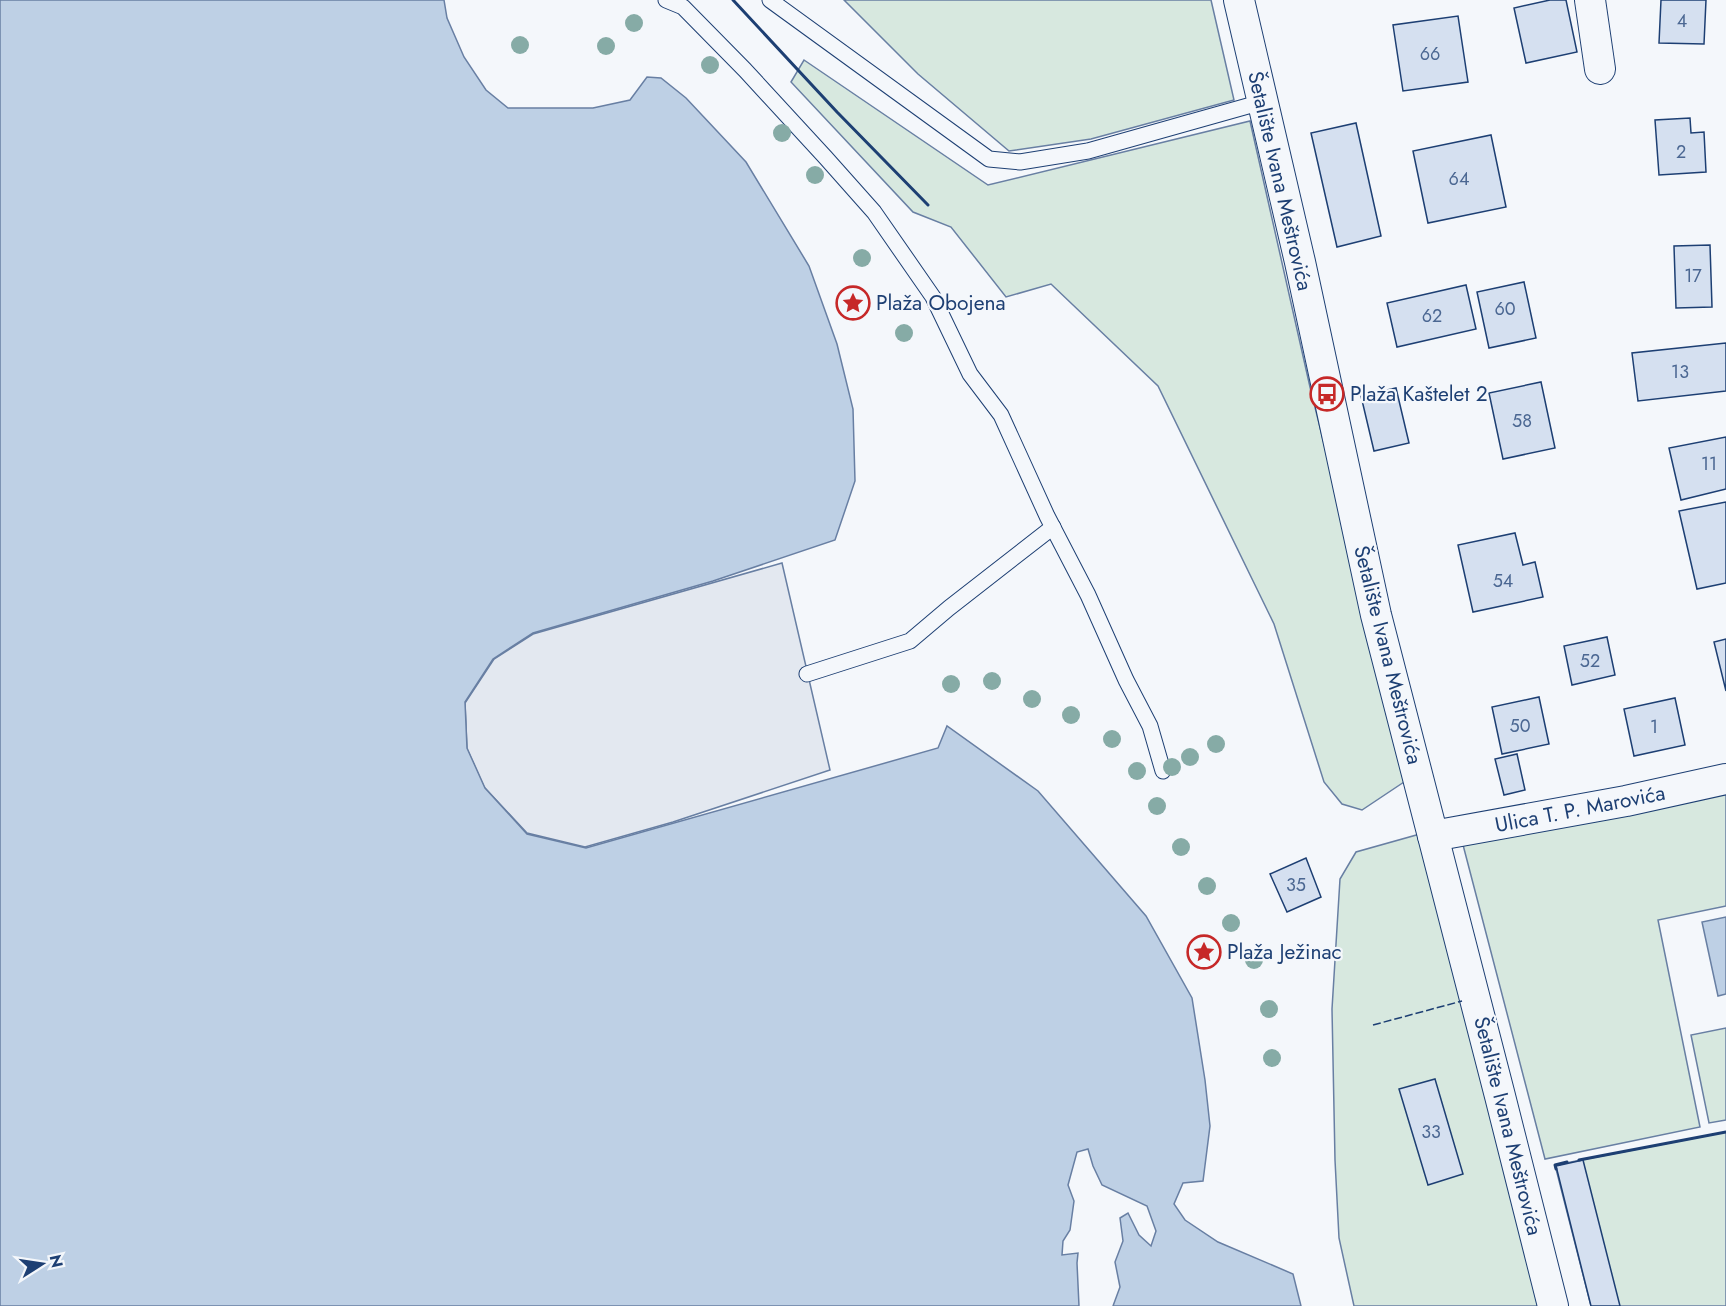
<svg xmlns="http://www.w3.org/2000/svg" width="1726" height="1306" font-family="Jost,sans-serif">
	<style>
		.green { fill: #d7e8df; stroke: #687fa3; stroke-width: 1.5 }
		.parking { fill: #e3e8f0; stroke: #687fa3; stroke-width: 1.5 }
		.water { fill: #bed0e5; stroke: #687fa3; stroke-width: 1.5 }
		.building { fill: #d5e0f0; stroke: #1d3f73; stroke-width: 1.5 }
		.lines { fill: none; stroke-linecap: round; stroke-linejoin: round }
		.lane-casing { stroke: #1d3f73; stroke-width: 17 }
		.street-casing { stroke: #1d3f73; stroke-width: 32 }
		.lane { stroke: #f4f7fb; stroke-width: 15 }
		.street { stroke: #f4f7fb; stroke-width: 30 }
		.fence { stroke: #1d3f73; stroke-width: 1.5; stroke-dasharray: 8 3; stroke-linecap: butt }
		.wall { stroke: #1d3f73; stroke-width: 3 }
		.tree { fill: #86aba6 }
		.labels { text-anchor: middle; dominant-baseline: central; stroke-width: 4.5; stroke-linejoin: round; paint-order: stroke }
		.number-label { font-size: 18px; fill: #4b6792 }
		.street-label { font-size: 21px; fill: #1d3f73; stroke: #f4f7fb }
		.poi-label { font-size: 21px; fill: #1d3f73; stroke: #f4f7fb; text-anchor: start }
	</style>
	<rect width="100%" height="100%" fill="#f4f7fb"/>
	<g class="green">
		<polygon points="844,0 1211,0 1234,100 1091,139 1009,151 918,74"/>
		<polygon points="804,60 988,185 1250,121 1310,387 1407,780 1362,810 1342,804 1324,782 1274,624 1158,386 1051,284 1006,297 951,227 913,212 791,82"/>
		<polygon points="1726,794 1726,906 1658,920 1700,1127 1545,1159 1462,841"/>
		<polygon points="1420,834 1539,1306 1354,1306 1339,1238 1335,1160 1332,1009 1340,879 1356,852"/>
		<polygon points="1726,1028 1726,1120 1709,1123 1691,1035"/>
		<polygon points="1726,1132 1726,1306 1591,1306 1555,1165"/>
	</g>
	<polygon class="parking" points="782,563 830,770 673,822 585,847 527,833 484,787 467,749 465,703 494,659 533,634"/>
	<g class="water">
		<polygon points="0,0 444,0 447,18 464,57 486,90 508,108 593,108 630,100 647,77 661,78 686,98 746,162 809,266 837,344 853,409 855,481 835,540 713,581 533,633 493,659 465,702 467,748 485,788 527,834 586,848 938,748 947,726 1038,791 1146,916 1192,998 1205,1080 1210,1126 1203,1181 1183,1183 1174,1204 1185,1220 1218,1242 1293,1274 1301,1306 1113,1306 1120,1287 1115,1262 1123,1241 1120,1218 1128,1213 1139,1235 1151,1246 1156,1231 1147,1206 1102,1185 1093,1166 1088,1149 1077,1152 1068,1185 1074,1201 1070,1230 1063,1241 1062,1255 1078,1253 1077,1263 1079,1306 0,1306"/>
		<polygon points="1726,917 1726,994 1718,996 1702,922"/>
	</g>
	<g class="building">
		<polygon points="1550,0 1566,0 1577,52 1526,63 1514,8"/>
		<polygon points="1661,0 1706,0 1704,44 1659,43"/>
		<polygon points="1458,16 1468,82 1403,91 1393,25"/>
		<polygon points="1690,118 1691,133 1704,132 1706,172 1659,175 1655,120"/>
		<polygon points="1356,123 1381,236 1337,247 1311,133"/>
		<polygon points="1491,135 1506,207 1428,223 1413,151"/>
		<polygon points="1710,245 1712,307 1676,308 1674,246"/>
		<polygon points="1524,282 1536,338 1489,348 1477,292"/>
		<polygon points="1466,285 1476,329 1397,347 1387,303"/>
		<polygon points="1726,343 1726,391 1638,401 1632,353"/>
		<polygon points="1541,382 1555,448 1503,459 1489,393"/>
		<polygon points="1396,388 1409,443 1374,451 1361,396"/>
		<polygon points="1726,437 1726,489 1681,500 1669,448"/>
		<polygon points="1726,502 1726,583 1697,589 1679,511"/>
		<polygon points="1515,533 1523,565 1535,562 1543,597 1473,612 1458,545"/>
		<polygon points="1607,637 1615,675 1572,685 1564,646"/>
		<polygon points="1726,639 1726,691 1714,642"/>
		<polygon points="1539,697 1549,744 1502,754 1492,707"/>
		<polygon points="1675,698 1685,745 1634,756 1624,709"/>
		<polygon points="1517,754 1525,790 1504,795 1495,759"/>
		<polygon points="1306,858 1321,897 1287,912 1270,874"/>
		<polygon points="1435,1079 1463,1174 1428,1185 1399,1089"/>
		<polygon points="1583,1160 1620,1306 1591,1306 1556,1166"/>
	</g>
	<g class="lines">
		<g class="lane-casing">
			<g id="lane">
				<polyline points="666,0 683,7 745,70 826,158 874,212 933,297 970,374 1001,415 1047,516 1088,595 1126,680 1150,726 1163,771"/>
				<polyline points="770,0 989,159 1020,162 1088,151 1262,102"/>
				<polyline points="807,674 910,641 949,608 1053,527"/>
			</g>
		</g>
		<g class="street-casing">
			<g id="street">
				<polyline points="1239,0 1300,262 1376,615 1500,1096 1553,1306"/>
				<polyline points="1590,0 1600,69"/>
				<polyline points="1433,836 1626,801 1726,779"/>
			</g>
		</g>
		<use href="#lane" class="lane"/>
		<use href="#street" class="street"/>
		<polyline class="fence" points="1373,1025 1462,1001"/>
		<g class="wall">
			<polyline points="733,0 837,112 928,205"/>
			<polyline points="1579,1160 1726,1132"/>
			<polyline points="1556,1169 1555,1165 1567,1162"/>
		</g>
	</g>
	<g class="tree">
		<circle cx="634" cy="23" r="9"/>
		<circle cx="520" cy="45" r="9"/>
		<circle cx="606" cy="46" r="9"/>
		<circle cx="710" cy="65" r="9"/>
		<circle cx="782" cy="133" r="9"/>
		<circle cx="815" cy="175" r="9"/>
		<circle cx="862" cy="258" r="9"/>
		<circle cx="904" cy="333" r="9"/>
		<circle cx="992" cy="681" r="9"/>
		<circle cx="951" cy="684" r="9"/>
		<circle cx="1032" cy="699" r="9"/>
		<circle cx="1071" cy="715" r="9"/>
		<circle cx="1112" cy="739" r="9"/>
		<circle cx="1216" cy="744" r="9"/>
		<circle cx="1190" cy="757" r="9"/>
		<circle cx="1172" cy="767" r="9"/>
		<circle cx="1137" cy="771" r="9"/>
		<circle cx="1157" cy="806" r="9"/>
		<circle cx="1181" cy="847" r="9"/>
		<circle cx="1207" cy="886" r="9"/>
		<circle cx="1231" cy="923" r="9"/>
		<circle cx="1254" cy="960" r="9"/>
		<circle cx="1269" cy="1009" r="9"/>
		<circle cx="1272" cy="1058" r="9"/>
	</g>
	<defs>
		<g id="sight-ring" transform="scale(1.725)"><circle r="9.5" fill="#f4f7fb" stroke="#c62828" stroke-width="1.5"/><path d="M0-6L1.8-2.2L6-1.7L2.9 1.2L3.7 5.4L0 3.3L-3.7 5.4L-2.9 1.2L-6-1.7L-1.8-2.2Z" fill="#c62828"/></g>
		<g id="bus-ring" transform="scale(1.725)"><circle r="9.5" fill="#f4f7fb" stroke="#c62828" stroke-width="1.5"/><path d="M-5-6H5V4H4V6H2V4H-2V6H-4V4H-5ZM-3.5-4V0h7V-4ZM-3.5 1.2v1.5H-2V1.2ZM2 1.2v1.5H3.5V1.2Z" fill="#c62828"/></g>
	</defs>
	<g fill-rule="evenodd">
		<use href="#sight-ring" x="853" y="303"/>
		<use href="#bus-ring" x="1327" y="394"/>
		<use href="#sight-ring" x="1204" y="952"/>
	</g>
	<g class="labels">
		<g class="number-label">
			<text x="1682" y="21">4</text>
			<text x="1430" y="54">66</text>
			<text x="1681" y="152">2</text>
			<text x="1459" y="179">64</text>
			<text x="1693" y="276">17</text>
			<text x="1505" y="309">60</text>
			<text x="1432" y="316">62</text>
			<text x="1680" y="372">13</text>
			<text x="1522" y="421">58</text>
			<text x="1709" y="464">11</text>
			<text x="1503" y="581">54</text>
			<text x="1590" y="661">52</text>
			<text x="1520" y="726">50</text>
			<text x="1654" y="727">1</text>
			<text x="1296" y="885">35</text>
			<text x="1431" y="1132">33</text>
		</g>
		<g class="street-label">
			<text transform="translate(1280 181) rotate(77)">Šetalište Ivana Meštrovića</text>
			<text transform="translate(1388 655) rotate(76)">Šetalište Ivana Meštrovića</text>
			<text transform="translate(1580 809) rotate(-11)">Ulica T. P. Marovića</text>
			<text transform="translate(1508 1126) rotate(76)">Šetalište Ivana Meštrovića</text>
		</g>
		<g class="poi-label">
			<text x="876" y="303">Plaža Obojena</text>
			<text x="1350" y="394">Plaža Kaštelet 2</text>
			<text x="1227" y="952">Plaža Ježinac</text>
		</g>
	</g>
	<g transform="translate(42 1264) rotate(78)" stroke="#f4f7fb" stroke-width="4.5" paint-order="stroke">
	<path d="M0-4.5L10 22L0 15L-10 22Z" fill="#1d3f73"/>
	<text y="-9" font-size="16" font-weight="bold" text-anchor="middle" fill="#1d3f73">N</text>
	</g>
</svg>
